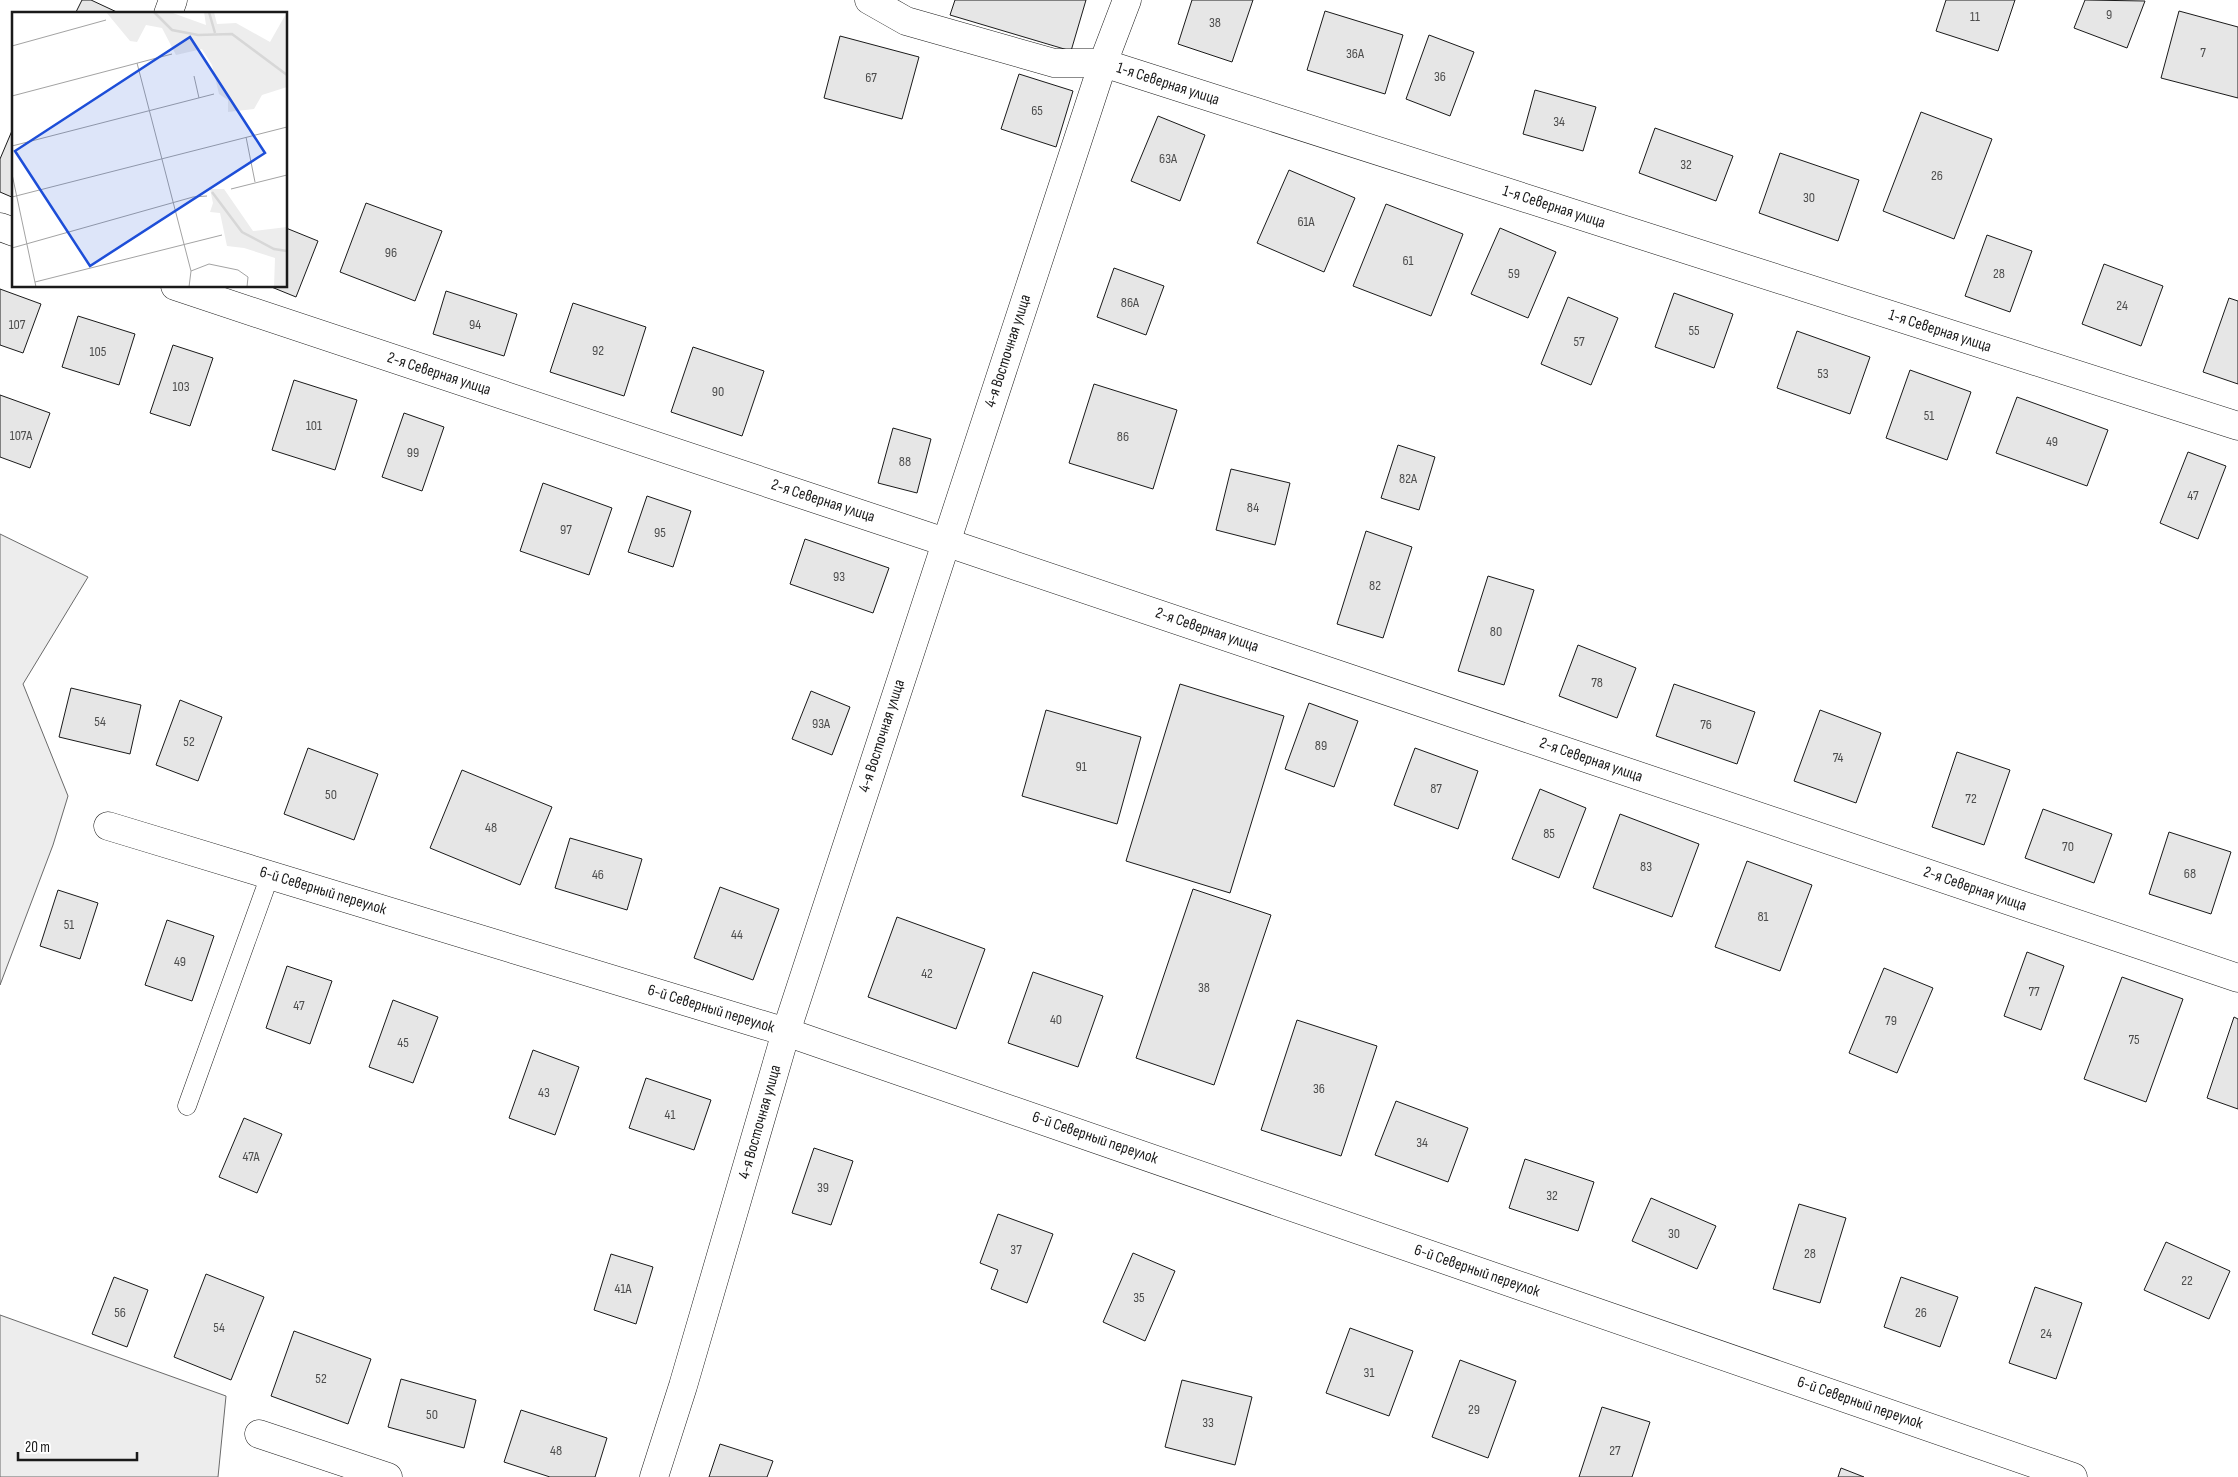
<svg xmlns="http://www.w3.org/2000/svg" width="2238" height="1477" font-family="'Sofia Sans Condensed',sans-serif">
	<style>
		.built { fill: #ededed; stroke: #6a6a6a }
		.building { fill: #e6e6e6; stroke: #1a1a1a }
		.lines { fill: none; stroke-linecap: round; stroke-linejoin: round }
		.service-casing { stroke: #1a1a1a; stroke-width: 19 }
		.minor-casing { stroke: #1a1a1a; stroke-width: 29 }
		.service { stroke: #fff; stroke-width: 18 }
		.minor { stroke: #fff; stroke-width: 28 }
		.labels { text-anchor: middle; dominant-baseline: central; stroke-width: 4; stroke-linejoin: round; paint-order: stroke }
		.number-label { font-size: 14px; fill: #4d4d4d }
		.street-label { font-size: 16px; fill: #1a1a1a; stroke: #fff }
		.inset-river { fill: none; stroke: #d7d7d7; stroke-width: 2.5 }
		.inset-road { fill: none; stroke: #a3a3a3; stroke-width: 1 }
		.view { fill: #1d4ed8; fill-opacity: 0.15; stroke: #1d4ed8; stroke-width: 2.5 }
		.inset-edge { fill: none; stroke: #1a1a1a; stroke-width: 2.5 }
	</style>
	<rect width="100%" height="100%" fill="#fff"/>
	<g class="built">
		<polygon points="0,534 88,577 23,684 68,796 53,845 0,985"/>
		<polygon points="0,1315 226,1396 218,1477 0,1477"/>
	</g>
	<g class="building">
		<polygon points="82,0 91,0 121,14 75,14"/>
		<polygon points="955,0 1086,0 1071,51 950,15"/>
		<polygon points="1192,0 1253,0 1232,62 1178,44"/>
		<polygon points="1946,0 2015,0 1998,51 1936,31"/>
		<polygon points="2085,0 2145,1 2127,48 2074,28"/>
		<polygon points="1325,11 1403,35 1385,94 1307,70"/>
		<polygon points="2179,11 2238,27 2238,98 2161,78"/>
		<polygon points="1429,35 1474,52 1450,116 1406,99"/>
		<polygon points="840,36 919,57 902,119 824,98"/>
		<polygon points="1019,74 1073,91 1056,147 1001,129"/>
		<polygon points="1535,90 1596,107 1583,151 1523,134"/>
		<polygon points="1921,112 1992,139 1954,239 1883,211"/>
		<polygon points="1158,116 1205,135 1180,201 1131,181"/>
		<polygon points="14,126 14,198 0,192 0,159"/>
		<polygon points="1655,128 1733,156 1716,201 1639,173"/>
		<polygon points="1780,153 1859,180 1838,241 1759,213"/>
		<polygon points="1289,170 1355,198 1324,272 1257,243"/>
		<polygon points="366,203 442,231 415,301 340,272"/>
		<polygon points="1386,204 1463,234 1431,316 1353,286"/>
		<polygon points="286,228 318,241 296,297 269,286 286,286"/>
		<polygon points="1500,228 1556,252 1528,318 1471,294"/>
		<polygon points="1987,235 2032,251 2010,312 1965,296"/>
		<polygon points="2104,264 2163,286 2141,346 2082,324"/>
		<polygon points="1114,268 1164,286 1146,335 1097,317"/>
		<polygon points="0,289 41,304 23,353 0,345"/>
		<polygon points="446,291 517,314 504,356 433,334"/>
		<polygon points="1674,293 1733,314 1714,368 1655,347"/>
		<polygon points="1568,297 1618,318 1591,385 1541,364"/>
		<polygon points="2229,298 2238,301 2238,384 2203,372"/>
		<polygon points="573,303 646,327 624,396 550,372"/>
		<polygon points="78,316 135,334 119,385 62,367"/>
		<polygon points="1797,331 1870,357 1850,414 1777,388"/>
		<polygon points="173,345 213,358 190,426 150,413"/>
		<polygon points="693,347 764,371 742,436 671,412"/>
		<polygon points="1910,370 1971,392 1947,460 1886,438"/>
		<polygon points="294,380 357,400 335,470 272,450"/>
		<polygon points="1094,384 1177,410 1153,489 1069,463"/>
		<polygon points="0,395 50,413 30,468 0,457"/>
		<polygon points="2017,397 2108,430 2087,486 1996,453"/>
		<polygon points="404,413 444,427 422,491 382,477"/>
		<polygon points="893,428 931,439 917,493 878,483"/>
		<polygon points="1398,445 1435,457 1419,510 1381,498"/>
		<polygon points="2188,452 2226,466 2198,539 2160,523"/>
		<polygon points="1231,469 1290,483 1275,545 1216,530"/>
		<polygon points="543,483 612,508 589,575 520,551"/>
		<polygon points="647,496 691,511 673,567 628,552"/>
		<polygon points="1366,531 1412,547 1383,638 1337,624"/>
		<polygon points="805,539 889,568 873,613 790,584"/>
		<polygon points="1488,576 1534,590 1504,685 1458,671"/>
		<polygon points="1578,645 1636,668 1617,718 1559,696"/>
		<polygon points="1180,684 1284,716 1230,893 1126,861"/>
		<polygon points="1674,684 1755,712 1737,764 1656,736"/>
		<polygon points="71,688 141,705 130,754 59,737"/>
		<polygon points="811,691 850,707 832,755 792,739"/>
		<polygon points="180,700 222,717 198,781 156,765"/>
		<polygon points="1309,703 1358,721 1334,787 1285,769"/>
		<polygon points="1046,710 1141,737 1117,824 1022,796"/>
		<polygon points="1820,710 1881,733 1856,803 1794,781"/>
		<polygon points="308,748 378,774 354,840 284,814"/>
		<polygon points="1415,748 1478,771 1458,829 1394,805"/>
		<polygon points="1957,752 2010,770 1984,845 1932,827"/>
		<polygon points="462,770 552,807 520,885 430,848"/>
		<polygon points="1540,789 1586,808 1559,878 1512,859"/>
		<polygon points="2043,809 2112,834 2094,883 2025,858"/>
		<polygon points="1620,814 1699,844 1672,917 1593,888"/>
		<polygon points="2169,832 2231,852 2211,914 2149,894"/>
		<polygon points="570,838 642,859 627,910 555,888"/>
		<polygon points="1747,861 1812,885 1780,971 1715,947"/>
		<polygon points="720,887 779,909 753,980 694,958"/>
		<polygon points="1193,889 1271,915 1214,1085 1136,1058"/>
		<polygon points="58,890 98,903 80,959 40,946"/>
		<polygon points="897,917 985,949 956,1029 868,997"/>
		<polygon points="167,920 214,936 192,1001 145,985"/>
		<polygon points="2027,952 2064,966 2041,1030 2004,1016"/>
		<polygon points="287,966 332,981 310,1044 266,1028"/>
		<polygon points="1884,968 1933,988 1897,1073 1849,1053"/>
		<polygon points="1033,972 1103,996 1078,1067 1008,1043"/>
		<polygon points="2122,977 2183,999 2146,1102 2084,1079"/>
		<polygon points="393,1000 438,1017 413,1083 369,1067"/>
		<polygon points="2234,1017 2238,1019 2238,1109 2207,1098"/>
		<polygon points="1297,1020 1377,1046 1341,1156 1261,1130"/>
		<polygon points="533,1050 579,1067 555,1135 509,1118"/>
		<polygon points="646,1078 711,1100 694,1150 629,1128"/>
		<polygon points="1396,1101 1468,1128 1448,1182 1375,1155"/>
		<polygon points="244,1118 282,1134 257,1193 219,1177"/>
		<polygon points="814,1148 853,1161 831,1225 792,1213"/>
		<polygon points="1525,1159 1594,1182 1578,1231 1509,1208"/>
		<polygon points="1651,1198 1716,1226 1697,1269 1632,1241"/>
		<polygon points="1799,1204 1846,1218 1820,1303 1773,1289"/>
		<polygon points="998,1214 1053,1234 1027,1303 991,1289 998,1270 980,1263"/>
		<polygon points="2166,1242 2230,1271 2209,1319 2144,1290"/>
		<polygon points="1133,1253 1175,1271 1145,1341 1103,1322"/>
		<polygon points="611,1254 653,1267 636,1324 594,1310"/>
		<polygon points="206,1274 264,1297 231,1380 174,1357"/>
		<polygon points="114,1277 148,1290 127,1347 92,1334"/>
		<polygon points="1901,1277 1958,1297 1940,1347 1884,1327"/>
		<polygon points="2035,1287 2082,1303 2056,1379 2009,1363"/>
		<polygon points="1350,1328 1413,1351 1389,1416 1326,1393"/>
		<polygon points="294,1331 371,1359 348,1424 271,1396"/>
		<polygon points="1460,1360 1516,1381 1488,1458 1432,1437"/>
		<polygon points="401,1379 476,1400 464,1448 388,1427"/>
		<polygon points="1182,1380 1252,1397 1235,1465 1165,1447"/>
		<polygon points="1602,1407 1650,1422 1632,1477 1579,1477"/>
		<polygon points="521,1410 607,1438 595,1477 550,1477 504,1462"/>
		<polygon points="720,1444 773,1461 767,1477 709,1477"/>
		<polygon points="1841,1468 1864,1477 1838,1477"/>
	</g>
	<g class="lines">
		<g class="service-casing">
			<polyline id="service" points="187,1106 270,875"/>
		</g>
		<g class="minor-casing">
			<g id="minor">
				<polyline points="869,0 906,21 1054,63 1103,63 2238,426"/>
				<polyline points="168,14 173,0"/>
				<polyline points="0,227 14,232"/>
				<polyline points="175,286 945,542 2238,978"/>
				<polyline points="108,826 786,1032 2073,1477"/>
				<polyline points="259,1434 388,1477"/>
				<polyline points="654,1477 683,1386 786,1032 1103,63 1127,0"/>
			</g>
		</g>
		<use href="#service" class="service"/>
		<use href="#minor" class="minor"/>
	</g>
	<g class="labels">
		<g class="number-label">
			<text x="2109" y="14">9</text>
			<text x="1975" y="16">11</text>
			<text x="1215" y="22">38</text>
			<text x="2203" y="52">7</text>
			<text x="1355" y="53">36А</text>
			<text x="1440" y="76">36</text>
			<text x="871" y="77">67</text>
			<text x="1037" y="110">65</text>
			<text x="1559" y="121">34</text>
			<text x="1168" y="158">63А</text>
			<text x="1686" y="164">32</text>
			<text x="1937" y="175">26</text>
			<text x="1809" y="197">30</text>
			<text x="1306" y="221">61А</text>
			<text x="391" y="252">96</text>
			<text x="1408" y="260">61</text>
			<text x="1514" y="273">59</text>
			<text x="1999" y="273">28</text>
			<text x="1130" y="302">86А</text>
			<text x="2122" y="305">24</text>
			<text x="17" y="324">107</text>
			<text x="475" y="324">94</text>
			<text x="1694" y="330">55</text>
			<text x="1579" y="341">57</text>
			<text x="598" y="350">92</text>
			<text x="98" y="351">105</text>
			<text x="1823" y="373">53</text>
			<text x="181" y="386">103</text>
			<text x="718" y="391">90</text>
			<text x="1929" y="415">51</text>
			<text x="314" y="425">101</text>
			<text x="21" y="435">107А</text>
			<text x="1123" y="436">86</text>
			<text x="2052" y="441">49</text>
			<text x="413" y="452">99</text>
			<text x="905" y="461">88</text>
			<text x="1408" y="478">82А</text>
			<text x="2193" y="495">47</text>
			<text x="1253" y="507">84</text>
			<text x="566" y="529">97</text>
			<text x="660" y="532">95</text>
			<text x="839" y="576">93</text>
			<text x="1375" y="585">82</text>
			<text x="1496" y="631">80</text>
			<text x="1597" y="682">78</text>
			<text x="100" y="721">54</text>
			<text x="821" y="723">93А</text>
			<text x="1706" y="724">76</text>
			<text x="189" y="741">52</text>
			<text x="1321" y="745">89</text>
			<text x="1838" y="757">74</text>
			<text x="1081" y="766">91</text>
			<text x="1436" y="788">87</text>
			<text x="331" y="794">50</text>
			<text x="1971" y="798">72</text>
			<text x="491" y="827">48</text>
			<text x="1549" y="833">85</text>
			<text x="2068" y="846">70</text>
			<text x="1646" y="866">83</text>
			<text x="2190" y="873">68</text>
			<text x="598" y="874">46</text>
			<text x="1763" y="916">81</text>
			<text x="69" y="924">51</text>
			<text x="737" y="934">44</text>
			<text x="180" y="961">49</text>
			<text x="927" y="973">42</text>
			<text x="1204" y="987">38</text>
			<text x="2034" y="991">77</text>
			<text x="299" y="1005">47</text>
			<text x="1056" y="1019">40</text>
			<text x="1891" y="1020">79</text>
			<text x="2134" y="1039">75</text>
			<text x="403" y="1042">45</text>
			<text x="1319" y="1088">36</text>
			<text x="544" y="1092">43</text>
			<text x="670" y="1114">41</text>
			<text x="1422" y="1142">34</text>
			<text x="251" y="1156">47А</text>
			<text x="823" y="1187">39</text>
			<text x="1552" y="1195">32</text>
			<text x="1674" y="1233">30</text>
			<text x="1016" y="1249">37</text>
			<text x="1810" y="1253">28</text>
			<text x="2187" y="1280">22</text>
			<text x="623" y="1288">41А</text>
			<text x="1139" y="1297">35</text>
			<text x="120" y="1312">56</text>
			<text x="1921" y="1312">26</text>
			<text x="219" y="1327">54</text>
			<text x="2046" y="1333">24</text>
			<text x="1369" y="1372">31</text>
			<text x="321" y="1378">52</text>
			<text x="1474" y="1409">29</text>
			<text x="432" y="1414">50</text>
			<text x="1208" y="1422">33</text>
			<text x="556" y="1450">48</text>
			<text x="1615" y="1450">27</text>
		</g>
		<g class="street-label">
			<text transform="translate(1168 84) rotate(18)">1-я Северная улица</text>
			<text transform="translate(1554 207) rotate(18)">1-я Северная улица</text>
			<text transform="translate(1940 331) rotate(18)">1-я Северная улица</text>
			<text transform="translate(1008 351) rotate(-72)">4-я Восточная улица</text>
			<text transform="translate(439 374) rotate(18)">2-я Северная улица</text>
			<text transform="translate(823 501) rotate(18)">2-я Северная улица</text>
			<text transform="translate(1207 630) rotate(19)">2-я Северная улица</text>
			<text transform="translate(882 736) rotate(-72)">4-я Восточная улица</text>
			<text transform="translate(1591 760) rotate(19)">2-я Северная улица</text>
			<text transform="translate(1975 889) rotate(19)">2-я Северная улица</text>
			<text transform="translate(323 891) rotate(17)">6-й Северный переулок</text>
			<text transform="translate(711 1009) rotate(17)">6-й Северный переулок</text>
			<text transform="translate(760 1122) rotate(-74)">4-я Восточная улица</text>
			<text transform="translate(1095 1138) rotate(19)">6-й Северный переулок</text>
			<text transform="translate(1477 1271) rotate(19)">6-й Северный переулок</text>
			<text transform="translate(1860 1403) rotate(19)">6-й Северный переулок</text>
		</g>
	</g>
	<g transform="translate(12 12)">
		<rect width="275" height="275" fill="#fff"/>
		<path d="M94,0h64l36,13 -2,-13h10l3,12 19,-1 34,19 17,-30v75l-25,8 -8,14 -26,3v-12l-9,-6 -7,-29 -10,-16 -26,6 -14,-27 -16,-3 -9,17 -7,-1zM198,177h14l29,42 34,-4v60h-13l1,-29 -31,-10 -17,-2 -7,-33 -10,-1 3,-9z" fill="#ededed"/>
		<path class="inset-river" d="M142,0l18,18 26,5 34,-1 55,41M197,0l6,21M200,180l30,40 32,17 13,2"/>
		<path class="inset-road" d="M0,34l94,-26M125,51l54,208 -2,16M182,64l5,22M0,84l160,-42M234,125l9,45M0,134l202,-52M0,162l24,113M219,177l56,-14M0,185l275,-70M0,236l181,-51 14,-1M179,259l18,-7 29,6 10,7 -1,10M23,270l187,-47"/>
		<path class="view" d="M178,25l75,116 -175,113 -75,-115z"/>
		<rect width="275" height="275" class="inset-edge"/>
	</g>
	<path d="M18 1452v8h119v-8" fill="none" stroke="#1a1a1a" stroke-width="2.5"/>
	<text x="25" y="1452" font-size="15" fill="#1a1a1a" stroke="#ffffff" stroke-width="4" paint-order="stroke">20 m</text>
</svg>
